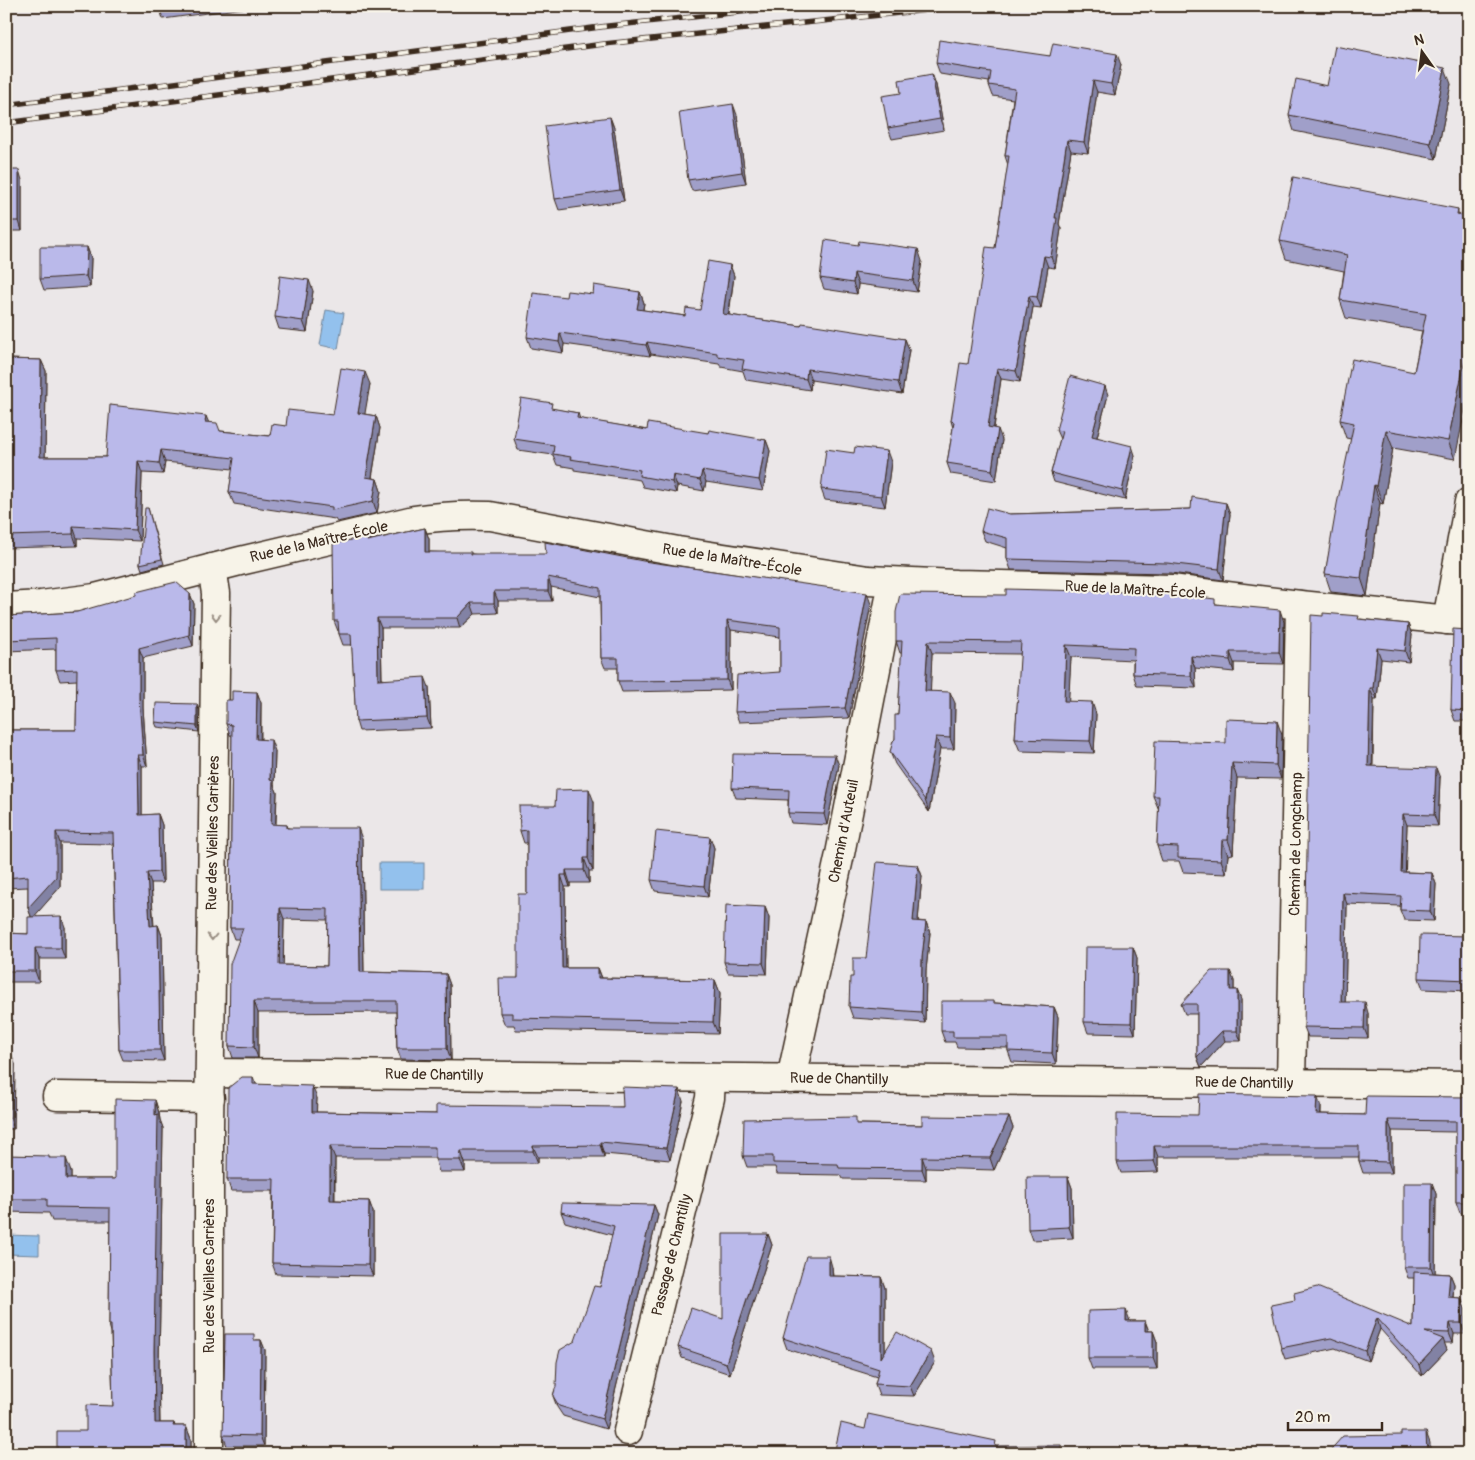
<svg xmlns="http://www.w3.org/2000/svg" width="1475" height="1460" font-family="Pangolin,sans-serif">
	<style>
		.water { fill: #93c1ed; stroke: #70859a }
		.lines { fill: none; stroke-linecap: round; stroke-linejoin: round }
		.street-casing { stroke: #3b2a1e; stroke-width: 31 }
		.street { stroke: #f7f3e8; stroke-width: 28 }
		.rail-casing { stroke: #3b2a1e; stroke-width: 5.5 }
		.rail { stroke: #f7f3e8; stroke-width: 4; stroke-dasharray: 11; stroke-linecap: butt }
		.wall { fill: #a09fc9; stroke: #3b2a1e; fill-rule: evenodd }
		.shaded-wall { fill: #8282a4; stroke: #3b2a1e }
		.building { fill: #bab9ea; stroke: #3b2a1e; fill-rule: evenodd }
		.oneway { stroke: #998e83 }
		.labels { text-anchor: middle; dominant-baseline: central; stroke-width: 4; stroke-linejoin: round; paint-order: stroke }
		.street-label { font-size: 15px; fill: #3b2a1e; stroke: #f7f3e8 }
	</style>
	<rect width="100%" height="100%" fill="#ebe7e8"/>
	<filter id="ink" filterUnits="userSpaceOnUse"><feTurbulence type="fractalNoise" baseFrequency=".02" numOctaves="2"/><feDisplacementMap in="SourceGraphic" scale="10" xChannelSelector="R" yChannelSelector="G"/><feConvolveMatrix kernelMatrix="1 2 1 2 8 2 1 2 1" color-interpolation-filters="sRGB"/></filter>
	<g filter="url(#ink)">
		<g class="water">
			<polygon points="326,310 344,313 338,349 320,345"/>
			<rect x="379" y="863" width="45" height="26"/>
			<polygon points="6,1235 39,1236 39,1255 6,1254"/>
		</g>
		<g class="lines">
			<g class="street-casing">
				<g id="street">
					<path d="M6,607l35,-2 54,-7 145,-37 174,-41c25,-4 50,-5 76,-4l188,35 190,29 88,4 215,5 129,16 169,17"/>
					<polyline points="1447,620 1469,502"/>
					<polyline points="210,1073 1469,1085"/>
					<polyline points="791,1079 840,854 893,582"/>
					<polyline points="1291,1084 1300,605"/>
					<polyline points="57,1096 210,1098"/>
					<polyline points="628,1431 710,1098 711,1078"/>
					<polyline points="209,1454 209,1127 216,593 212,568"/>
				</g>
			</g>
			<use href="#street" class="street"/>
			<g class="rail-casing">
				<g id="rail">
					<polyline points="6,105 608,26 795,6"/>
					<polyline points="6,123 604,44 966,6"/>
				</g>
			</g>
			<use href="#rail" class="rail"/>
		</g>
		<g class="wall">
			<polygon points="159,6 259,6 163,19"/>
			<polygon points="1050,56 1121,65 1115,95 1097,92 1088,153 1071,151 1059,224 1061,229 1055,268 1048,267 1041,308 1033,307 1020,382 1001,379 994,428 1002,440 996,481 951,474 947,463 953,428 951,421 968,364 995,248 1008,165 1005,156 1013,99 993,96 989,85 989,82 940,74 936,63"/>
			<polygon points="932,74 936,85 944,130 892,139 888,128"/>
			<polygon points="1451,84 1436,159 1294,131 1289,115 1327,86"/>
			<polygon points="737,115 746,183 692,191 688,180"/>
			<polygon points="610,117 614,128 624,201 559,210 555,199"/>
			<polygon points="6,170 22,180 22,231 6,231"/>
			<polygon points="1458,209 1455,459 1393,448 1383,504 1380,503 1367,596 1331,592 1325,574 1351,439 1346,438 1340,420 1414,372 1422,331 1346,318 1340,300 1344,271 1286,259 1280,241"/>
			<polygon points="87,247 91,258 90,287 44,290 40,279"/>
			<polygon points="922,261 917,292 858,284 857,294 824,289 820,278"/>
			<polygon points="730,265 734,276 729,315 801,326 905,339 909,350 902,394 811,380 810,390 746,380 743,371 721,367 719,364 651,354 650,356 564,344 563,353 531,348 527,337 566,297 593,294 640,292 644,303 643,310 685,316 700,310"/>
			<polygon points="313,291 307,332 279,329 275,317"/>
			<polygon points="6,359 41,360 46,371 45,457 106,457 209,423 220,431 270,436 286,426 333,415 370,384 364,414 376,416 380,428 372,478 377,479 381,491 377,513 337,522 335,519 234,504 229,492 233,469 165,462 163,474 142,473 140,541 77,538 77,546 6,548"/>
			<polygon points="1108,395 1097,437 1135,455 1125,500 1054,482 1051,473 1060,439 1056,430"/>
			<polygon points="554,409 578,413 580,419 647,430 708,433 766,440 770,451 763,491 706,482 704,491 677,486 676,493 643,487 640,480 574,470 574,468 557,465 553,455 518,450 514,439"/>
			<polygon points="891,462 885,507 825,500 821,489"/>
			<polygon points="1226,503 1230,514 1223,580 1171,573 1011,570 1007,559 1007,548 985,541 981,531 1010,514 1191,509"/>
			<polygon points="148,508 164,564 142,570 140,564"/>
			<polygon points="425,528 429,539 429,552 472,554 871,604 849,718 739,722 735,712 780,672 780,637 731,630 731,690 622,692 618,681 618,668 605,668 601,658 600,597 551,587 552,601 498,601 498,613 475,614 460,628 381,628 382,679 429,687 431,728 359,731 356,721 352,645 343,645 339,634 339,631 338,631 334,621 368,536 370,540"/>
			<polygon points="190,594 194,604 193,646 143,658 143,708 147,766 142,766 142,815 158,814 162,825 163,883 151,883 154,926 158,925 162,936 164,1061 123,1060 119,1050 113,844 60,843 60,887 34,916 65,927 65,959 39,959 39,982 10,982 6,986 6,933 28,934 31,916 28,908 28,887 6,888 6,730 76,730 77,680 60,681 56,670 56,649 6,651 6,616 77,612"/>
			<polygon points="1217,604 1284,622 1283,664 1234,663 1234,672 1195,668 1196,688 1137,686 1133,674 1133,660 1071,657 1068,701 1096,714 1094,753 1020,751 1015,739 1021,654 932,653 930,691 955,703 954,749 940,749 929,812 895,764 890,752 895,739 898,715 902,653 900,653 896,641"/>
			<polygon points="1360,619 1408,624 1412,635 1409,662 1381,659 1377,699 1374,699 1373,766 1440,778 1438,826 1407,825 1405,872 1432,873 1436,884 1434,921 1404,920 1400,910 1400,906 1347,904 1345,1002 1368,1013 1368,1038 1308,1037 1304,1027"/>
			<polygon points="1469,630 1469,721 1455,721 1451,710"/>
			<path d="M257,692l4,11v36l14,12 -1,34 3,7 -1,33h11l1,3 74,11 2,133 82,2 4,11 1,75 -50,-1 -4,-11 -1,-36 -138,1v45h-25l-4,-12 10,-107h-5l-4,-11 2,-192 -2,-1 -4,-11 6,-24zM284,919l44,1 -1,46 -44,-1z"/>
			<polygon points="199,710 199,732 157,727 155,722"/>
			<polygon points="1282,735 1281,779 1237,778 1233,854 1228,855 1226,874 1183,872 1179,861 1162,861 1157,846 1159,810 1153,796 1226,743"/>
			<polygon points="839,765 827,825 791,823 788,813 788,800 736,798 732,788"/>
			<polygon points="594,802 593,871 589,871 589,883 570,883 570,887 565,887 566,968 598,968 602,978 715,980 720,993 718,1034 516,1030 514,1025 505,1025 500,1013 518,978 527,894 527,843 524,843 520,831 555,806"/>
			<polygon points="710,837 714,848 708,897 655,891 651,880"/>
			<polygon points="918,865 922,876 918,921 926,922 930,933 926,970 925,1023 853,1018 849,1007 853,977 866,958"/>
			<polygon points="765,907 769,918 767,974 728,973 724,962"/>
			<polygon points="1469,936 1469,991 1423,989 1419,978"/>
			<polygon points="1133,947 1137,958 1135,1034 1088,1033 1084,1022"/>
			<polygon points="1230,971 1234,981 1234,990 1237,990 1241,1000 1241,1041 1225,1041 1201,1067 1197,1057 1197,1014 1185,1014 1181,1004"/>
			<polygon points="995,1003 1054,1007 1058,1017 1056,1064 1012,1062 1008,1051 1008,1048 957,1047 955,1042 945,1042 941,1031"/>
			<polygon points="6,1053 15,1064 14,1129 6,1129"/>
			<polygon points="253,1077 256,1084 317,1098 316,1112 436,1114 623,1107 683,1101 670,1160 604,1154 604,1157 538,1157 538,1163 465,1163 465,1172 439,1172 435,1158 335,1158 335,1200 369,1201 373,1212 373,1276 276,1274 272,1263 273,1191 231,1191 227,1179"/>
			<polygon points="1469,1097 1469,1213 1460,1213 1456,1202 1456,1132 1392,1131 1392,1173 1363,1173 1359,1161 1359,1157 1158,1157 1158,1172 1121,1173 1117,1162 1198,1115 1321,1107 1321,1114 1365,1115"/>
			<polygon points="155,1100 159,1113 160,1120 163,1128 159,1364 160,1423 174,1423 175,1426 186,1426 191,1439 191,1454 57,1454 86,1431 113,1406 111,1332 109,1325 110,1221 52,1221 49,1213 6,1212 6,1155 50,1158 71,1172 71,1179 115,1179"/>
			<polygon points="1009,1117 1013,1128 994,1170 926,1168 926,1180 843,1179 841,1175 777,1174 775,1167 747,1167 743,1156 858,1124 922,1125"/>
			<polygon points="1068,1177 1072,1188 1073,1238 1032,1240 1028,1229"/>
			<polygon points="1432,1183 1436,1194 1435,1273 1450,1274 1454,1284 1453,1298 1461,1298 1465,1309 1465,1334 1454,1334 1453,1343 1444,1343 1447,1350 1422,1376 1380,1329 1368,1361 1335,1348 1285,1359 1281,1348 1295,1300 1413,1327 1414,1278 1408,1278 1404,1267"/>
			<polygon points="654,1205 658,1215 606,1429 563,1416 557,1407 553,1396 556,1386 600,1287 612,1235 565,1222 561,1212"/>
			<polygon points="768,1234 772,1245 730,1374 682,1358 678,1347 723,1319"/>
			<polygon points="832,1267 833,1276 881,1277 885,1288 885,1352 935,1362 914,1396 879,1395 875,1384 877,1377 787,1349 783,1338"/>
			<polygon points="1130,1321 1145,1321 1149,1331 1153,1331 1157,1342 1157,1369 1092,1369 1088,1358"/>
			<polygon points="256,1340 261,1340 265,1350 264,1446 227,1446 223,1435"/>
		</g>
		<g class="shaded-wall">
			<polygon points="1117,54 1121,65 1115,95 1111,84"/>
			<polygon points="1445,68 1451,84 1436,159 1430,143"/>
			<polygon points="932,74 936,85 944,130 940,119"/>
			<polygon points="1093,81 1097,92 1088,153 1084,142"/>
			<polygon points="733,104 737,115 746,183 742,172"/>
			<polygon points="610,117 614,128 624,201 620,190"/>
			<polygon points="1067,140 1071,151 1059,224 1061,229 1055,268 1051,257 1055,218"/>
			<polygon points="19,170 22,180 22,231 19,221"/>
			<polygon points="87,247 91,258 90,287 86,276"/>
			<polygon points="918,249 922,261 917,292 913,281"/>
			<polygon points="1044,256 1048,267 1041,308 1037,297"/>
			<polygon points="730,265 734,276 727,325 723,314"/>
			<polygon points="854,273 858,284 857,294 853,283"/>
			<polygon points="309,280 313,291 307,332 303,321"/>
			<polygon points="640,292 644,303 641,320 637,309"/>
			<polygon points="1029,296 1033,307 1020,382 1016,371"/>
			<polygon points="560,333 564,344 563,353 559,342"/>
			<polygon points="905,339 909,350 902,394 898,382"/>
			<polygon points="1469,340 1469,390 1455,459 1448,441"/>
			<polygon points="647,342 651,354 650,356 646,345"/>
			<polygon points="41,360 46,371 45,469 40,457"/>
			<polygon points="997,368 1001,379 992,438 988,427"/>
			<polygon points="807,369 811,380 810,390 806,379"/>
			<polygon points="365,372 370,384 363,425 358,413"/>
			<polygon points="1105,386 1108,395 1095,444 1092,436"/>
			<polygon points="206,416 211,428 205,422"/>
			<polygon points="376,416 380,428 370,489 366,477"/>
			<polygon points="998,429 1002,440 996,481 992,470"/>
			<polygon points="1386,430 1393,448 1383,504 1376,486"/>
			<polygon points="766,440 770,451 763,491 759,480"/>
			<polygon points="1132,446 1135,455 1125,500 1122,491"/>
			<polygon points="161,450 165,462 163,474 159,463"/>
			<polygon points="887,451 891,462 885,507 881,496"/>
			<polygon points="138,461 142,473 140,541 135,530"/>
			<polygon points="702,471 706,482 704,491 700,480"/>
			<polygon points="673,475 677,486 676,493 672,482"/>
			<polygon points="377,479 381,491 377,513 373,501"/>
			<polygon points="1374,485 1380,503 1367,596 1361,578"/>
			<polygon points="1226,503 1230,514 1223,580 1219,569"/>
			<polygon points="73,526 77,538 77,546 73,534"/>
			<polygon points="425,528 429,539 429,563 425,552"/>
			<polygon points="548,577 551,587 552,601 548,591"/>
			<polygon points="494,591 498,601 498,613 494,603"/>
			<polygon points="867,593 871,604 849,718 845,708"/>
			<polygon points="190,594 194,604 193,646 189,635"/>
			<polygon points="471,603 475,614 460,628 457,618"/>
			<polygon points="1280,610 1284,622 1283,664 1279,652"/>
			<polygon points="377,618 381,628 382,690 378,680"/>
			<polygon points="727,620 731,630 731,690 727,680"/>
			<polygon points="1408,624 1412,635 1409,662 1405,651"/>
			<polygon points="928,641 932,653 930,703 925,691"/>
			<polygon points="1066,645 1071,657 1068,713 1064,701"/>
			<polygon points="139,648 143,658 143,708 147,766 143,755 139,698"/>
			<polygon points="1377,648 1381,659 1377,699 1373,688"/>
			<polygon points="1230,652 1234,663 1234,672 1230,660"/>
			<polygon points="1191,656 1195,668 1196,688 1191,676"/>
			<polygon points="425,677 429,687 431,728 427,718"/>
			<polygon points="1370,688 1374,699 1372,776 1368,766"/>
			<polygon points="257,692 261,703 260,751 256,739"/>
			<polygon points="950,692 955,703 954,749 950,738"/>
			<polygon points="1092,702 1096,714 1094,753 1090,741"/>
			<polygon points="197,704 199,710 199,732 197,726"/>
			<polygon points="1277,721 1282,735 1281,779 1276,765"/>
			<polygon points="936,737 940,749 929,812 925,800"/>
			<polygon points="271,740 275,751 274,785 277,792 275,836 271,824 270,780"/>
			<polygon points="138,755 142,766 142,825 139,815"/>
			<polygon points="835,755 839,765 827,825 824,814"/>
			<polygon points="1232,763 1237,778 1233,854 1228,840"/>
			<polygon points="1436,768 1440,778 1438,826 1434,815"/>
			<polygon points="589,789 594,802 593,871 588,858"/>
			<polygon points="158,814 162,825 163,883 159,872"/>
			<polygon points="1403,814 1407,825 1405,883 1401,872"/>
			<polygon points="358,828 362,839 364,983 360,972"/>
			<polygon points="56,832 60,843 60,887 32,919 28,908"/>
			<polygon points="710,837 714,848 708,897 704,886"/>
			<polygon points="1222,840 1228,855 1226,874 1221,860"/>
			<polygon points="584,858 589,871 589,883 584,870"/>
			<polygon points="918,865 922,876 917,932 913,921"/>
			<polygon points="566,870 570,883 570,887 566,875"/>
			<polygon points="147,873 151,883 154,937 150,926"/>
			<polygon points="1432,873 1436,884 1434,921 1430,911"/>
			<polygon points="561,875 565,887 566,980 562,968"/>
			<polygon points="1343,893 1347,904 1345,1013 1341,1002"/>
			<polygon points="765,907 769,918 767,974 763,963"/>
			<polygon points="280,908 284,919 283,976 279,965"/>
			<polygon points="61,916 65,927 65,959 61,948"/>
			<polygon points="926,922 930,933 926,970 925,1023 921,1012 922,958"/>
			<polygon points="158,925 162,936 164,1061 160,1050"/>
			<polygon points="1133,947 1137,958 1135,1034 1131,1023"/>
			<polygon points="35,948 39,959 39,982 35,971"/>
			<polygon points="598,968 603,981 598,978"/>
			<polygon points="6,971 10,982 6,986"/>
			<polygon points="1230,971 1234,981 1234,1000 1230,990"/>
			<polygon points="446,974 450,985 451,1060 447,1048"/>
			<polygon points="715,980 720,993 718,1034 713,1022"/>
			<polygon points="1237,990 1241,1000 1241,1041 1237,1031"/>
			<polygon points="254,1001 258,1013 258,1058 254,1047"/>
			<polygon points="1365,1002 1368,1013 1368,1038 1364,1028"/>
			<polygon points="1054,1007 1058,1017 1056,1064 1052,1053"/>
			<polygon points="1222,1031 1225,1041 1201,1067 1197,1057"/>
			<polygon points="11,1053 15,1064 14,1129 10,1118"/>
			<polygon points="312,1086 317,1098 316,1123 312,1112"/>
			<polygon points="679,1089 683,1101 670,1160 666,1148"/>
			<polygon points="1317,1096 1321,1107 1320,1125 1316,1114"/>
			<polygon points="155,1100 159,1113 160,1120 163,1128 159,1364 160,1437 155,1423 154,1351"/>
			<polygon points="1009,1117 1013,1128 994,1170 990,1158"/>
			<polygon points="1388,1120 1392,1131 1392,1173 1388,1162"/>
			<polygon points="600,1142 604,1154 604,1157 600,1145"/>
			<polygon points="330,1146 335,1158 334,1212 330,1200"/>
			<polygon points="533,1146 538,1157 538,1163 533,1151"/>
			<polygon points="1154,1146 1158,1157 1158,1172 1154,1161"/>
			<polygon points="461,1151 465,1163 465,1172 460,1160"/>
			<polygon points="922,1157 926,1168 926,1180 922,1169"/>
			<polygon points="66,1158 71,1172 71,1193 66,1179"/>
			<polygon points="1068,1177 1072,1188 1073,1238 1069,1227"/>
			<polygon points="1432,1183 1436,1194 1435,1278 1431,1267"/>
			<polygon points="369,1201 373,1212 373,1276 368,1265"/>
			<polygon points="654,1205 658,1215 606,1429 602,1419"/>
			<polygon points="768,1234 772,1245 730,1374 726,1363"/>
			<polygon points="829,1256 832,1267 833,1287 829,1276"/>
			<polygon points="1450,1274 1454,1284 1452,1308 1448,1297"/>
			<polygon points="881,1277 885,1288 885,1369 881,1358"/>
			<polygon points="1461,1298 1465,1309 1465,1334 1461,1323"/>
			<polygon points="1126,1310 1130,1321 1126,1321"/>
			<polygon points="1377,1318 1380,1329 1368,1361 1365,1351"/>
			<polygon points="1145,1321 1149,1332 1145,1331"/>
			<polygon points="1450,1323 1454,1334 1453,1343 1449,1333"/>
			<polygon points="1153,1331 1157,1342 1157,1369 1153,1358"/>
			<polygon points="1443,1339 1447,1350 1422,1376 1419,1365"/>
			<polygon points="261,1340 265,1350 264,1446 260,1436"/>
			<polygon points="931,1351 935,1362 914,1396 910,1386"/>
			<polygon points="186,1426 191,1439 191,1454 186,1454"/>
			<polygon points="1426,1432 1430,1443 1430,1454 1427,1454"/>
			<polygon points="1061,1445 1064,1454 1061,1454"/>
		</g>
		<g class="building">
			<polygon points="939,40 1050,56 1053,43 1117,54 1111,84 1093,81 1084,142 1067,140 1055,218 1057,218 1051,257 1044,256 1037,297 1029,296 1016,371 997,368 988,427 998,429 992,470 947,463 954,422 951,421 960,363 968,364 986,247 995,248 1009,156 1005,156 1015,89 989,85 991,72 936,63"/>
			<polygon points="1335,46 1445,68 1430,143 1289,115 1296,79 1327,86"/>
			<polygon points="932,74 940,119 888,128 882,96 901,93 899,80"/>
			<polygon points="733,104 742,172 688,180 679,112"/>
			<polygon points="610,117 620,190 555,199 545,126"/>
			<rect x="6" y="170" width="13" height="51"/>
			<polygon points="1293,177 1458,209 1457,214 1469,216 1469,340 1448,441 1386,430 1376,486 1374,485 1361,578 1325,574 1337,504 1354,423 1340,420 1352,359 1414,372 1426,314 1340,300 1347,255 1280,241"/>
			<polygon points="825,240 858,245 859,241 918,249 913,281 854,273 853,283 820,278"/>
			<polygon points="40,247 87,247 86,276 40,279"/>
			<polygon points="708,261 730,265 723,314 801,326 802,323 905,339 898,382 807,369 806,379 742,369 744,360 717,356 717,353 647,342 646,345 560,333 559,342 527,337 533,293 566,297 567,291 593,294 594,285 640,292 637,309 685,316 686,308 700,310"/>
			<polygon points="280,276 309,280 303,321 275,317"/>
			<polygon points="6,359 41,360 40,457 106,457 110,405 206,416 205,422 217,423 220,431 270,436 272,424 286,426 288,410 333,415 341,368 365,372 358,413 376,416 366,477 377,479 373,501 332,510 332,507 229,492 234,458 161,450 159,463 138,461 135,530 73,526 73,534 6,536"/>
			<polygon points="1070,376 1105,386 1092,436 1132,446 1122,491 1051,473 1062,431 1056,430"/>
			<polygon points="521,398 552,403 551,408 578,413 577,418 647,430 648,423 708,433 709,430 766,440 759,480 702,471 700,480 673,475 672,482 639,476 640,470 570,459 571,457 553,454 554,445 514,439"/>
			<polygon points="855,447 887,451 881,496 821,489 826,449 854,453"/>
			<polygon points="1192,497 1226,503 1219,569 1167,563 1007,559 1007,538 981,531 987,508 1010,514 1191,509"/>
			<polygon points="145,508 148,508 162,559 140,564"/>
			<polygon points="425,528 425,552 471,552 471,554 546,554 545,542 643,561 867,593 845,708 735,712 737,675 780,672 780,627 727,620 727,680 618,681 618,658 601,658 600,588 548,577 548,591 494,591 494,603 471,603 457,618 377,618 378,680 425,677 427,718 356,721 351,634 339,634 338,621 334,621 333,544 368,536 367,541"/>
			<polygon points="176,582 190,594 189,635 139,648 139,698 143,755 138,755 139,815 158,814 159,872 147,873 150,926 158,925 160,1050 119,1050 113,833 56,832 56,877 28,908 28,876 6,878 6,730 76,730 77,669 56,670 56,638 6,640 6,616 77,612 136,595 136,592"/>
			<polygon points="1006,589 1166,593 1215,599 1215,604 1280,610 1279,652 1230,652 1230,660 1191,656 1191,676 1133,674 1134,648 1066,645 1064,701 1092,702 1090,741 1015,739 1021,642 928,641 925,691 950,692 950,738 936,737 925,800 890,752 893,741 895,739 895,715 898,715 902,641 896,641 896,612 900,594 1006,595"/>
			<polygon points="1323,613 1359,616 1358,619 1408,624 1405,651 1377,648 1373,688 1370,688 1368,766 1436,768 1434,815 1403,814 1401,872 1432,873 1430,911 1400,910 1401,896 1343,893 1341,1002 1365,1002 1364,1028 1304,1027 1311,615 1323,616"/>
			<polygon points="1453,629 1469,630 1469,711 1451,710"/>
			<path d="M232,691l25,1 -1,47 15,1 -1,40 3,1 -2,43 16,1v3h71l2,144 86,2 1,74h-50l-1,-47h-142v46l-25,-1 1,-82 13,-36h-13l2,-203 -6,-1v-24h6zM280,908l48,1 -1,57 -48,-1z"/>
			<polygon points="156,703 197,704 197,726 155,722"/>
			<polygon points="1226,719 1277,721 1276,765 1232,763 1228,840 1222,840 1221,860 1178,858 1178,847 1157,846 1159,796 1153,796 1155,741 1226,743"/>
			<polygon points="733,754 835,755 824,814 788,813 789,790 732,788"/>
			<polygon points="589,789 588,858 584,858 584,870 566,870 566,875 561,875 562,968 598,968 598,978 715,980 713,1022 512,1018 512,1013 500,1013 499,978 518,978 518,894 527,894 527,830 520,831 519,806 555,806 556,790"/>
			<polygon points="656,831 710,837 704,886 651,880"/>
			<polygon points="877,862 918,865 913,921 926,922 922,958 921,1012 849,1007 850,977 853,977 853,958 866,958"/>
			<polygon points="726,905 765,907 763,963 724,962"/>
			<polygon points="61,916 61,948 35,948 35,971 6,971 6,933 28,934 28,917"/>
			<polygon points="1420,935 1469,936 1469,980 1419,978"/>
			<polygon points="1085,947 1133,947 1131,1023 1084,1022"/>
			<polygon points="1211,971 1230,971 1230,990 1237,990 1237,1031 1222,1031 1197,1057 1197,1004 1181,1004"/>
			<polygon points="941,1001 994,1001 994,1003 1054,1007 1052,1053 1008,1051 1008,1037 953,1037 953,1031 941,1031"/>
			<polygon points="6,1053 11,1053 10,1118 6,1118"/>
			<polygon points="242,1077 253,1077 253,1084 312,1086 312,1112 436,1114 436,1105 623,1107 622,1087 679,1089 666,1148 600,1142 600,1145 533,1146 533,1151 461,1151 460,1160 435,1160 435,1147 330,1146 330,1200 369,1201 368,1265 272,1263 274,1179 227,1179 228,1088"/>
			<polygon points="1199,1094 1317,1096 1316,1114 1365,1115 1366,1096 1469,1097 1469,1202 1456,1202 1456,1121 1388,1120 1388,1162 1359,1161 1359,1146 1154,1146 1154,1161 1117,1162 1117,1114 1198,1115"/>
			<polygon points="115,1099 155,1100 155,1115 158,1114 154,1351 155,1423 174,1423 173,1426 186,1426 186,1454 57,1454 57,1431 86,1431 86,1405 113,1406 111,1325 109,1325 110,1208 47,1207 47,1199 6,1199 6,1155 49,1156 49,1158 66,1158 66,1179 115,1179"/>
			<polygon points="922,1116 1009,1117 990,1158 922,1157 922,1169 839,1168 838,1164 773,1163 773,1156 743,1156 744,1119 856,1117 856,1124 922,1125"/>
			<polygon points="1027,1177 1068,1177 1069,1227 1028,1229"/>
			<polygon points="1404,1183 1432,1183 1431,1267 1404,1267"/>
			<polygon points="562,1203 654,1205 602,1419 559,1406 553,1396 556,1386 557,1362 560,1350 575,1341 594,1286 600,1287 614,1226 561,1212"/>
			<polygon points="723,1234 768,1234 726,1363 678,1347 691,1308 723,1319"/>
			<polygon points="806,1256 829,1256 829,1276 881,1277 881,1358 897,1332 931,1351 910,1386 875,1384 879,1369 783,1338"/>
			<polygon points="1414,1272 1450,1274 1448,1297 1461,1298 1461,1323 1450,1323 1449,1333 1425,1332 1443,1339 1419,1365 1377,1318 1365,1351 1331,1338 1281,1348 1271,1305 1295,1300 1294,1293 1317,1287 1413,1327"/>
			<polygon points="1126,1310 1126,1321 1145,1321 1145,1331 1153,1331 1153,1358 1088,1358 1088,1311"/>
			<polygon points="225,1334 254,1334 254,1340 261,1340 260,1436 223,1435"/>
			<polygon points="868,1414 996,1441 995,1446 1061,1445 1061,1454 834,1454 841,1423 865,1429"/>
			<polygon points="1401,1432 1426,1432 1427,1454 1327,1454 1343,1436 1401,1435"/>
		</g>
		<defs><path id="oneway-chevron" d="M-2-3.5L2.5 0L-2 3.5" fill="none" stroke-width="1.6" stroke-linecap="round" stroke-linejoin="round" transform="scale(1.25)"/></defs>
		<g class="oneway">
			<use href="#oneway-chevron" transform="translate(216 617) rotate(91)"/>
			<use href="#oneway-chevron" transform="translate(212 937) rotate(91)"/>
		</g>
	</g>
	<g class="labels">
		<g class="street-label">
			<text transform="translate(319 542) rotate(-13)">Rue de la Maître-École</text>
			<text transform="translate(732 560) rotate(9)">Rue de la Maître-École</text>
			<text transform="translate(1135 590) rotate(3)">Rue de la Maître-École</text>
			<text transform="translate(844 831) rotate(-79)">Chemin d'Auteuil</text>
			<text transform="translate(213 833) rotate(-89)">Rue des Vieilles Carrières</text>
			<text transform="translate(1296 844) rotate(-89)">Chemin de Longchamp</text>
			<text transform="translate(434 1075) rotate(1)">Rue de Chantilly</text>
			<text transform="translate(839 1079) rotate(1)">Rue de Chantilly</text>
			<text transform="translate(1244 1083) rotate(1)">Rue de Chantilly</text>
			<text transform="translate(672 1255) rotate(-76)">Passage de Chantilly</text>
			<text transform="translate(209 1276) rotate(-90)">Rue des Vieilles Carrières</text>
		</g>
	</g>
	<rect width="1475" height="1460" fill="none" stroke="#f7f3e8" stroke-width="25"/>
	<rect x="12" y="12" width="1450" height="1435" fill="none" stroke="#3b2a1e" stroke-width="2" filter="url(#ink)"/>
	<g transform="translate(1422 52) rotate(346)" stroke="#f7f3e8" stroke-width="4" paint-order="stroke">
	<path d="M0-4L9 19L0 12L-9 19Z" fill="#3b2a1e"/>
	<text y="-8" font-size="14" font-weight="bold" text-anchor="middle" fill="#3b2a1e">N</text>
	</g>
	<path d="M1288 1422v8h94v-8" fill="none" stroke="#3b2a1e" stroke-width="2.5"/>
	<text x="1295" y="1422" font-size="15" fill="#3b2a1e" stroke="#f7f3e8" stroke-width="4" paint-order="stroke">20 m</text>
</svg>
